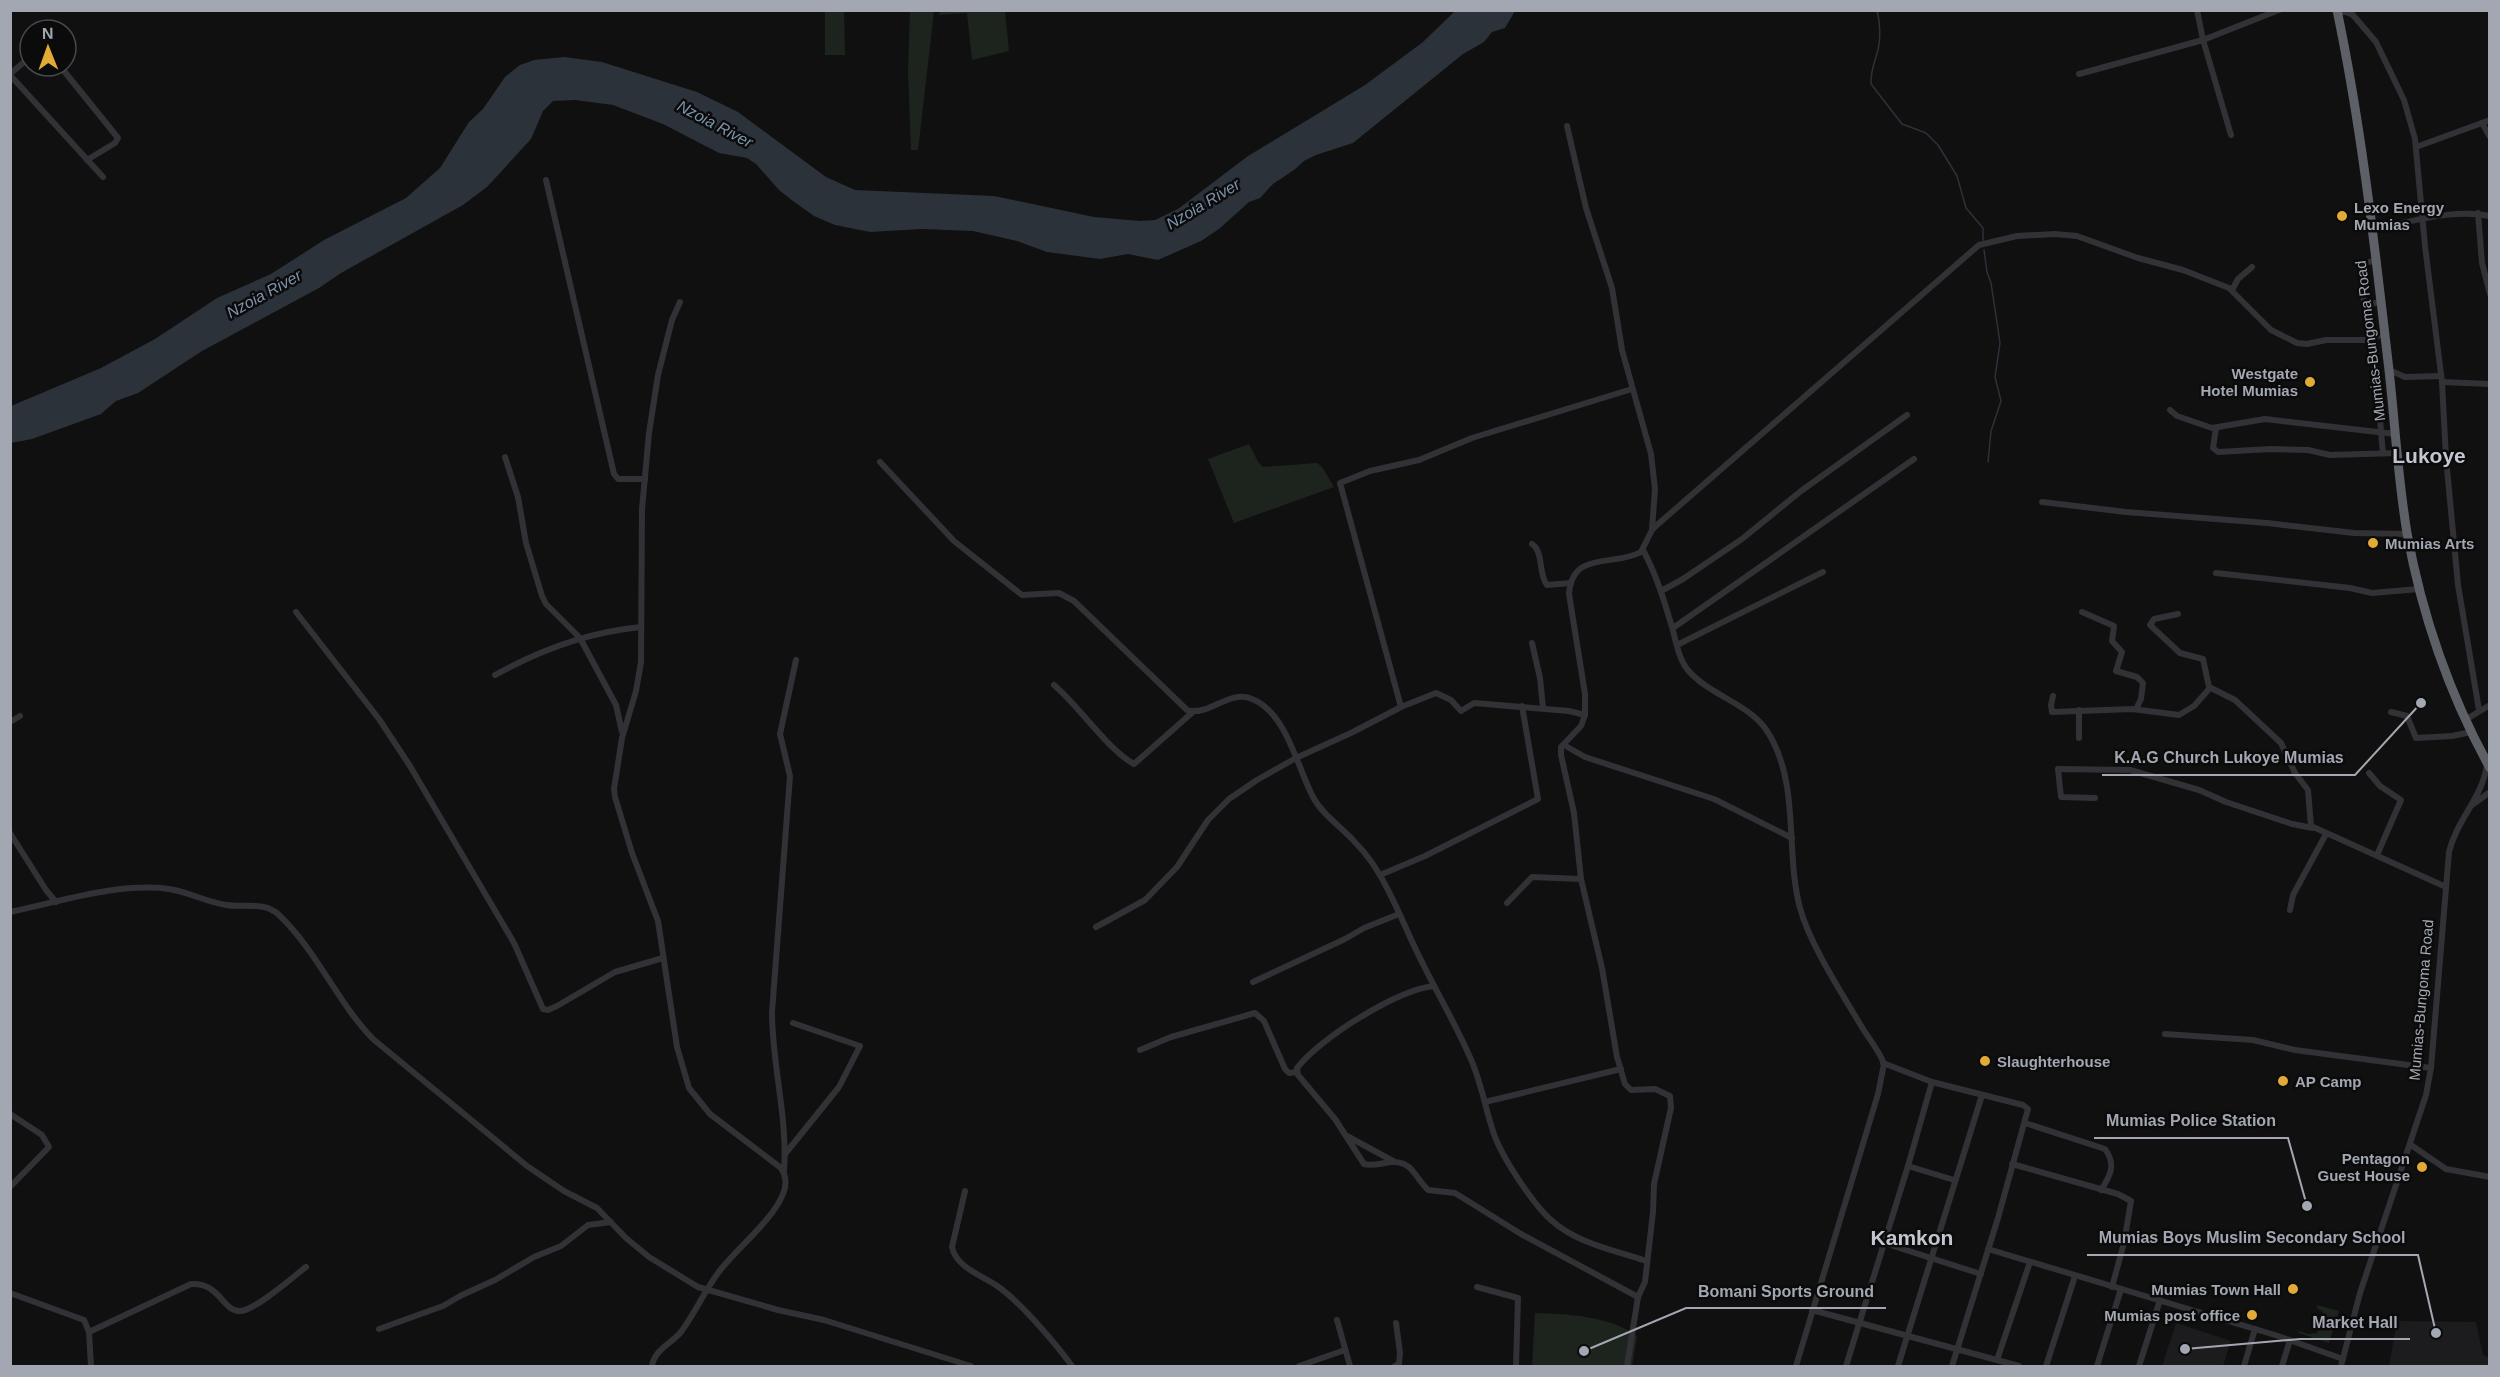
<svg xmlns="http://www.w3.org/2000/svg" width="2500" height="1377" font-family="Arial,sans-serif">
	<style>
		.built { fill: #1c1c1e }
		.green { fill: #1d241e }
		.water { fill: #2b3239 }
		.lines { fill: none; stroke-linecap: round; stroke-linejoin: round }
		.stream { stroke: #2b3239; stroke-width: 1.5 }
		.minor { stroke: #323236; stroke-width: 6 }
		.highway { stroke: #5e6067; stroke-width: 9 }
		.poi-dot { fill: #e2aa37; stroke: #0b0b0c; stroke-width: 2 }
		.labels { text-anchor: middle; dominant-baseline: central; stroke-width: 5; stroke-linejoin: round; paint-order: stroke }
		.poi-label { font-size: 15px; font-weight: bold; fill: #a2a7b1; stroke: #0b0b0c; text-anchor: start }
		.street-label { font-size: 15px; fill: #a2a7b1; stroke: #0b0b0c }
		.water-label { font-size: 16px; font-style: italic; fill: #7b94aa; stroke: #0b0b0c }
		.district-label { font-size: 21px; font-weight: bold; fill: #c3c6ce; stroke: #0b0b0c }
		.leader { fill: none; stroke: #a2a7b1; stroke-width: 2 }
		.callout-dot { fill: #a2a7b1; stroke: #0b0b0c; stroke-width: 2 }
		.callout-label { font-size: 16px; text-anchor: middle; font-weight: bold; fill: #a2a7b1; stroke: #0b0b0c; stroke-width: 5; stroke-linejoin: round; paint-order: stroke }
	</style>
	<rect width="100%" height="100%" fill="#101011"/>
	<g class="built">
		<polygon points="2397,1321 2476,1322 2483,1355 2489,1358 2489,1366 2389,1366"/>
		<polygon points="2176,1323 2231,1341 2223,1366 2162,1366"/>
	</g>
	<g class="green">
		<polygon points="825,11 844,11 845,55 825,55"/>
		<polygon points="910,11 934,11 918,150 911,150 908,71"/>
		<polygon points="940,11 1005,11 1009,51 972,60 967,13 939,15"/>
		<polygon points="1249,444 1258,462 1263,467 1317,463 1322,467 1334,487 1234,523 1208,459"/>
		<polygon points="2317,1305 2339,1311 2335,1325 2322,1321 2323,1312 2317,1308"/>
		<path d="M1535,1313c34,1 74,3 102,23l-5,30h-100z"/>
		<polygon points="2320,1326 2333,1330 2329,1343 2299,1333 2299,1331 2308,1334 2317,1333"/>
	</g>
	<polygon class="water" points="1455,11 1515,11 1505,28 1492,32 1484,42 1463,54 1353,143 1316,155 1304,161 1294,170 1273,184 1260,198 1249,202 1219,229 1201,241 1158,260 1128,254 1100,259 1047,252 1017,241 973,231 921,229 870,232 835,225 814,216 793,201 779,190 756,164 747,158 719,153 663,124 613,105 575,100 553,101 543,111 531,139 487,187 463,205 341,273 319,288 202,351 138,393 116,401 101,414 32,439 11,443 11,406 101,368 155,339 217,298 271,274 324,240 406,198 440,168 469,122 483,109 505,77 520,65 534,60 564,57 602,62 697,92 738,112 826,177 855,190 994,196 1094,217 1140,221 1155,220 1178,209 1248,156 1365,85 1423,42"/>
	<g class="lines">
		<g class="stream">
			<path d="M1877,10c3,13 4,27 1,40 -3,11 -8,22 -7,34l31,40 24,9 12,12 19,31 9,32 17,20v12"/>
			<polyline points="1984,250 1987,272 1991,283 2000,343 1995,377 2001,401 1991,431 1988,462"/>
		</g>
		<g class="minor">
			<polyline points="2197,10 2203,40 2279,10"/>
			<polyline points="2338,12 2346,12 2353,15 2376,42 2404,100 2415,139 2425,246 2442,382 2446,458 2458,585 2479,710"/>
			<polyline points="60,66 118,138 115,143 87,160"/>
			<polyline points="10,74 30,57"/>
			<polyline points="2079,74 2203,40 2231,135"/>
			<polyline points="10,75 103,177"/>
			<polyline points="2482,123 2490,137"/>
			<polyline points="1567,126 1586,208 1612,288 1622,350 1651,454 1655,489 1652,529"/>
			<polyline points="2416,147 2490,120"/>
			<polyline points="546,180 614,474 618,479 645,479"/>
			<polyline points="2478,213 2482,263 2490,294"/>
			<path d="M2372,229c38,-6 78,-21 118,-13"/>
			<path d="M2375,260l-9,3c-11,14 7,86 9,106 4,28 5,56 8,84"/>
			<polyline points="2232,290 2238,279 2252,267"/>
			<polyline points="2365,305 2381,302"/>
			<polyline points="2389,370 2405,377 2441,376"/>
			<polyline points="2442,382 2490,384"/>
			<polyline points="2170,410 2177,416 2212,428 2265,419 2395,434"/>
			<polyline points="2216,428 2213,448 2218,452 2271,449 2308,450 2330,455 2398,453"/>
			<polyline points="505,457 518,497 526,543 542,596 546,604 580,638 616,705 622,732"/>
			<path d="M880,462l74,79 68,54 37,-2 15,8 113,109c22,7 42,-21 65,-11 35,14 45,68 61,98 9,17 27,29 40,43 15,15 27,33 36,52 12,23 21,47 33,70 15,31 33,61 47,93 13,27 16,55 26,82 9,23 38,67 56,83 25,23 63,30 95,41"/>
			<polyline points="2042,502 2126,512 2267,523 2354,533 2407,534"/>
			<path d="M1532,544c12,8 6,30 15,41l24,-2"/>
			<path d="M1643,550c13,24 21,50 29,77 4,14 6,30 15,42 22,27 65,35 82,65 31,52 16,118 31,174 10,37 43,87 63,121 7,11 17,23 21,35l-6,30 -82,272"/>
			<polyline points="2216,573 2350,588 2372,593 2419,589"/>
			<polyline points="1661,591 1683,579 1742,539 1801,491 1907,415"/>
			<polyline points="296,612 379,719 410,766 514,943 543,1009 548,1010 557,1006 615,972 663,958"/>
			<polyline points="2082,612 2114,626 2112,641 2122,652 2116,671 2137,677 2143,683 2141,699 2136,709"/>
			<polyline points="2178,614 2154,619 2150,625 2180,653 2203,659 2209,687 2235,700 2281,743 2295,773 2308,790 2311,826 2446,887"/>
			<polyline points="1673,628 1914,459"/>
			<polyline points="1532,643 1540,678 1543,708"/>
			<polyline points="1677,645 1823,572"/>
			<path d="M495,675c45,-25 94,-43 146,-48"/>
			<path d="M1054,685c25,21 54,65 80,79l60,-53"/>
			<polyline points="2053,696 2051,705 2052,712 2132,709 2179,715 2194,706 2210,688"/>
			<polyline points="1401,707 1340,483 1370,471 1419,460 1472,438 1632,389"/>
			<polyline points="2391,712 2407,716 2416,738 2452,736 2471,732"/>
			<polyline points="2465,720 2490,705"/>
			<polyline points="10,722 20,716"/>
			<polyline points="2079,738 2079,710"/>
			<polyline points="1564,745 1585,757 1714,799 1792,838"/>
			<polyline points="2369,773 2380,786 2401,800 2377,855"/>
			<polyline points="2095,798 2061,797 2058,769 2130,770 2199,790 2226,802 2292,824 2313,828"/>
			<polyline points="2472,805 2490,792"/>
			<polyline points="10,833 46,890 56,902"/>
			<polyline points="1380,875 1425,856 1538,799 1522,706"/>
			<polyline points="1507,903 1532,877 1581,879"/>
			<polyline points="2290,910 2293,895 2326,834"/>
			<path d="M10,912c49,-10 109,-30 159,-23 20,3 37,13 57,16 19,3 38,-4 53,10 38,36 58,87 94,124l154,127 37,25 33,17 29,30 23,19 49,30 80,23 46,10 147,46"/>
			<polyline points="1096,927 1145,900 1177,867 1208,820 1229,799 1257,780 1296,758 1353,732 1401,707 1436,693 1451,700 1461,711 1474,703 1569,711 1585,715"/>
			<polyline points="1253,982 1345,939 1364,928 1399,914"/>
			<path d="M1434,986c-37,4 -114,52 -137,82l1,7 37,44 29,45c15,4 32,-9 46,4 6,6 11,15 18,22l27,3 66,41 117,63"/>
			<polyline points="2165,1034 2253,1040 2295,1050 2431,1068"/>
			<polyline points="1140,1050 1171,1037 1255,1013 1264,1021 1285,1069 1289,1073 1297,1072"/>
			<polyline points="1883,1063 1932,1082 2023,1105 2028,1109 1998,1218 1952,1366"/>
			<polyline points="1485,1102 1621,1069"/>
			<polyline points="10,1114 42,1135 49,1147 10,1187"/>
			<path d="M2025,1123l80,26c11,15 6,26 -4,41"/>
			<polyline points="1347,1136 1393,1161"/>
			<polyline points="2411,1145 2446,1169 2490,1177"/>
			<polyline points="785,1154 839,1087 860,1046 793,1023"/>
			<polyline points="2012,1164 2118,1194 2131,1201 2124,1243 2112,1287"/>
			<polyline points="1908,1166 1954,1180"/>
			<path d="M784,1171c4,-53 -12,-106 -12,-159l18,-236 -10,-42 16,-74"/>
			<path d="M965,1191l-13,56c4,21 32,29 48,41 22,16 56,56 72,78"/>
			<polyline points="1884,1243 1981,1274"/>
			<polyline points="1988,1249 2275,1335 2343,1359"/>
			<polyline points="1477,1287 1518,1298 1516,1366"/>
			<polyline points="10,1293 84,1320 89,1332 91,1366"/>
			<polyline points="1812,1310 2019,1366"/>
			<polyline points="1337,1320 1350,1366"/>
			<polyline points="379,1329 443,1306 460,1296 495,1280 534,1257 561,1246 588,1225 611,1222"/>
			<path d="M89,1332l102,-48c28,-2 31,26 48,27 15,1 55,-35 67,-44"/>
			<polyline points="1997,1360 2030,1262"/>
			<path d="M652,1366c2,-16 19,-22 29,-34 14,-19 23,-40 37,-59 18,-24 55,-53 65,-79 4,-9 3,-19 -2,-26l-71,-54 -21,-26 -12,-41 -19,-126 -26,-68 -17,-56 -1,-8 8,-51 14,-47 5,-29 1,-153 7,-76 9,-58 14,-55 8,-18"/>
			<polyline points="1299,1366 1345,1350"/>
			<polyline points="1395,1366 1399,1364 1400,1353 1396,1323"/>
			<path d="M1627,1366l11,-69 7,-15 8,-70 1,-28 17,-76 -1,-12 -15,-7 -24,1 -6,-6 -8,-27 -15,-89 -21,-89 -7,-66 -13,-58v-8l20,-21 4,-11v-21l-16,-100c3,-44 45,-27 72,-42l11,-22 5,-5 322,-280 38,-9 38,-2 22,2 61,22 45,12 46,18 42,42 26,13 10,1 19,-4h38l20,-6"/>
			<polyline points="1846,1366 1908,1166 1932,1082"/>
			<polyline points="1898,1366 1982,1095"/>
			<polyline points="2046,1366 2075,1276"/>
			<polyline points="2097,1366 2121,1289"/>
			<polyline points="2139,1366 2160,1300"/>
			<polyline points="2244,1366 2255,1329"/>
			<polyline points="2282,1366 2290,1340"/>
			<path d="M2341,1366l19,-73 66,-198 5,-27 18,-216c8,-33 34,-55 38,-88"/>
		</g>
		<path class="highway" d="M2337,10c25,119 38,240 52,360 6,54 9,109 18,163 15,82 42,161 83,235"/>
	</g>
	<g class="poi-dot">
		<circle cx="2342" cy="216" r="6"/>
		<circle cx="2310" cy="382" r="6"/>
		<circle cx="2373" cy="543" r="6"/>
		<circle cx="1985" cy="1061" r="6"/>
		<circle cx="2283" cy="1081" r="6"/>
		<circle cx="2422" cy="1167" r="6"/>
		<circle cx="2293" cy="1289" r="6"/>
		<circle cx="2252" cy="1315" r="6"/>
	</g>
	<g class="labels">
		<g class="poi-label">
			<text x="2354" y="207">Lexo Energy<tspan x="2354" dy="17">Mumias</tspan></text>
			<text x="2298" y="373" text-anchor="end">Westgate<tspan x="2298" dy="17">Hotel Mumias</tspan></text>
			<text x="2385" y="543">Mumias Arts</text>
			<text x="1997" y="1061">Slaughterhouse</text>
			<text x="2295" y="1081">AP Camp</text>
			<text x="2410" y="1158" text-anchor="end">Pentagon<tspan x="2410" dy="17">Guest House</tspan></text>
			<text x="2281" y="1289" text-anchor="end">Mumias Town Hall</text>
			<text x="2240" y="1315" text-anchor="end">Mumias post office</text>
		</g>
		<g class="street-label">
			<text transform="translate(2370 341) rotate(-97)">Mumias-Bungoma Road</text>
			<text transform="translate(2421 1000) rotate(-85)">Mumias-Bungoma Road</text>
		</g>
		<g class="water-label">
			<text transform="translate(715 124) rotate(28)">Nzoia River</text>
			<text transform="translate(1203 204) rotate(-31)">Nzoia River</text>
			<text transform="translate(264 294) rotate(-29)">Nzoia River</text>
		</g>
		<g class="district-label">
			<text x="2429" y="455">Lukoye</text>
			<text x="1912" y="1237">Kamkon</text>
		</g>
	</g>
	<path class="leader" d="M2421 703L2355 775H2102M2307 1206L2288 1138H2094M2436 1333L2418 1255H2087M1584 1351L1686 1308H1886M2185 1349L2300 1339H2410"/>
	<g class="callout-dot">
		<circle cx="2421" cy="703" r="6"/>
		<circle cx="2307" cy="1206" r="6"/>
		<circle cx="2436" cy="1333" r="6"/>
		<circle cx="1584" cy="1351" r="6"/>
		<circle cx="2185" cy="1349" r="6"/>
	</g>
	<g class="callout-label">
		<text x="2229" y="763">K.A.G Church Lukoye Mumias</text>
		<text x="2191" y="1126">Mumias Police Station</text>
		<text x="2252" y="1243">Mumias Boys Muslim Secondary School</text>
		<text x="1786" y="1297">Bomani Sports Ground</text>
		<text x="2355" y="1328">Market Hall</text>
	</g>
	<rect width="2500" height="1377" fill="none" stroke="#a2a7b1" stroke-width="24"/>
	<g transform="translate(48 48) rotate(359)"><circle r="28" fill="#0b0b0c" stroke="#47494e" stroke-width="1.5"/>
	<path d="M0-4.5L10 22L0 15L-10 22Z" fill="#e2aa37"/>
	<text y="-9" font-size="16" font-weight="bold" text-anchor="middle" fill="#a2a7b1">N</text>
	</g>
</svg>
